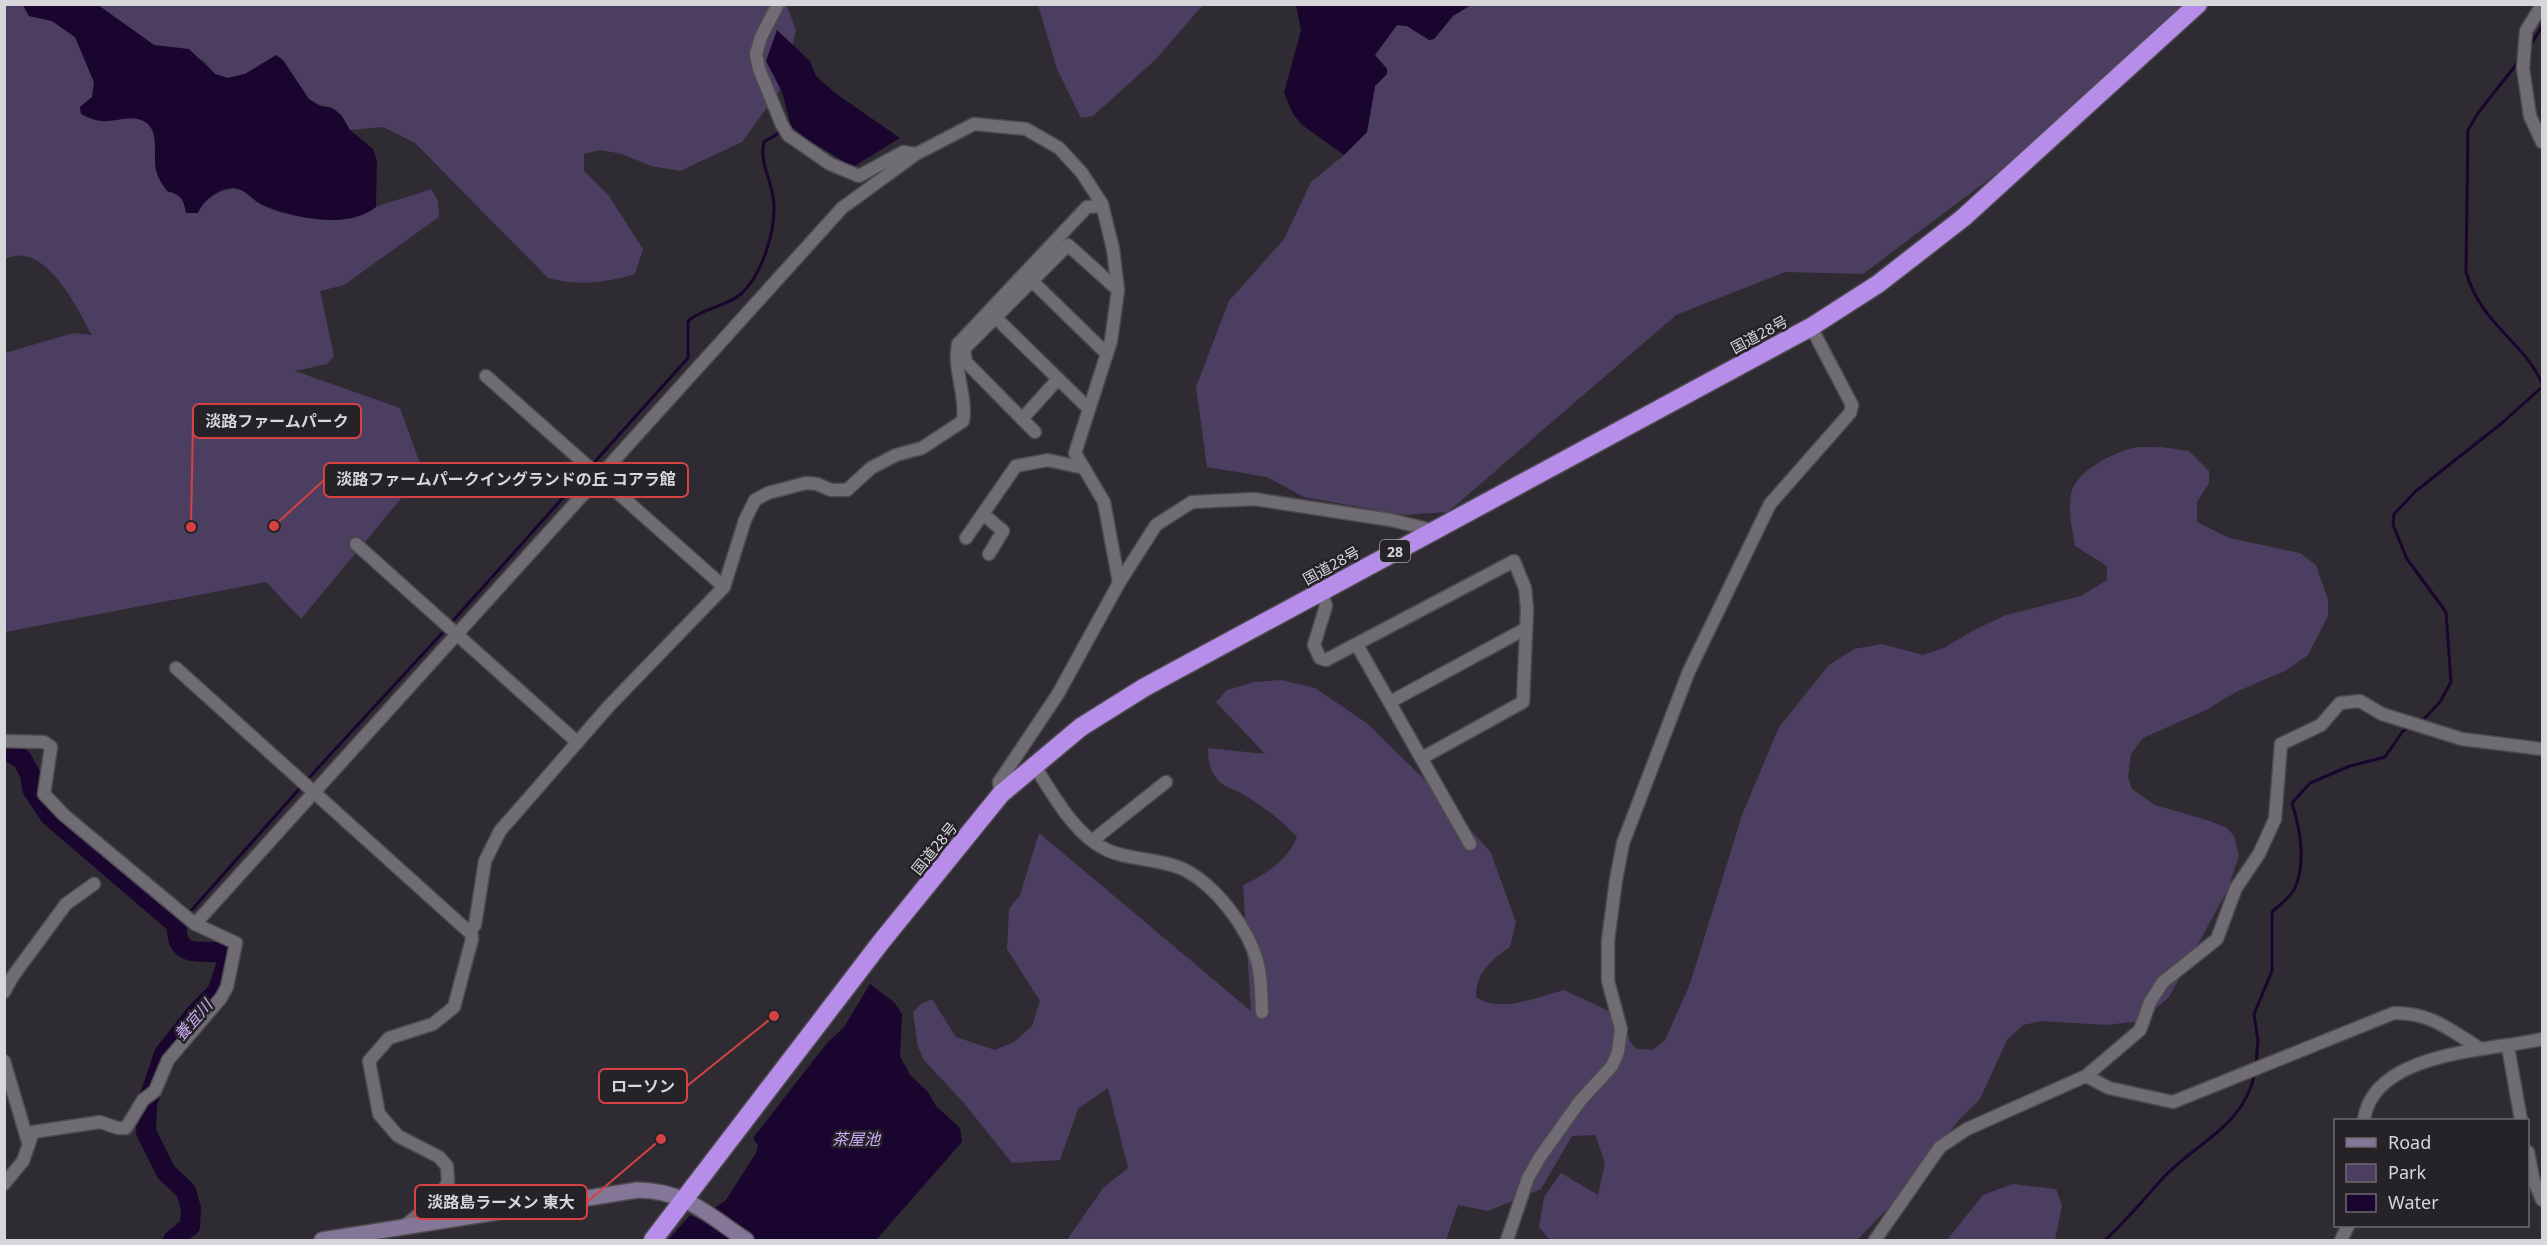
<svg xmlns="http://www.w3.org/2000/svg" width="2547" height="1245" font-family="'Noto Sans','Noto Sans JP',sans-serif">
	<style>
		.green { fill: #4c3e60 }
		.water { fill: #1a052e }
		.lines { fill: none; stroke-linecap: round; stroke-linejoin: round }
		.stream { stroke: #1a052e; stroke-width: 3 }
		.river { stroke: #1a052e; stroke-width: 20 }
		.street-casing { stroke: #4d4a50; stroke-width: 15 }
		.secondary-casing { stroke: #4d4a50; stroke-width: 18 }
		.highway-casing { stroke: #4d4a50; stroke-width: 21 }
		.street { stroke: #6f6c73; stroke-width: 12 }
		.secondary { stroke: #847696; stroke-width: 15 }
		.highway { stroke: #b68ee9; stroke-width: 18 }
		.labels { text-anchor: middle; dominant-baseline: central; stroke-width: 5; stroke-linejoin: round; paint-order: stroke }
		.shield { fill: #252228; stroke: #a2a0a5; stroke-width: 1.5 }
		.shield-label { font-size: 14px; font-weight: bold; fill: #d7d6da }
		.street-label { font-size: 15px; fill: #d7d6da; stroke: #252228 }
		.water-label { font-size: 16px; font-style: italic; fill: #ccacf8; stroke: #252228 }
		.leader { fill: none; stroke: #d64243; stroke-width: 2 }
		.callout-dot { fill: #d64243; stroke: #252228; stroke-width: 2 }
		.callout { fill: #252228; stroke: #d64243; stroke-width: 2 }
		.callout-label { font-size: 16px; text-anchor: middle; font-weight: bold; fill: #d7d6da }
	</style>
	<rect width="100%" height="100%" fill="#2e2c32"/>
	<g class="green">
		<path d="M786,4l10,26 -12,54 -42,58 -62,29 -29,-5 -29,-12 -21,-4 -17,4v17l25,25 34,53 -8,25c-29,9 -58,12 -87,4l-133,-135 -32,-16 -33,3c-4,-7 -9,-18 -18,-22 -7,-3 -15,-2 -22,-8 -14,-11 -18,-34 -34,-44l-31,18 -17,4 -13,-4 -11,-13 -50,-16 -56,-40z"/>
		<polygon points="1471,4 2187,5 1996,174 1863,274 1785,272 1676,315 1448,512 1404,515 1304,497 1267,477 1207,467 1196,387 1229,301 1284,239 1311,182 1344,155 1367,132 1375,86 1387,69 1375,55 1397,25 1407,26 1429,40 1434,39 1453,16"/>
		<path d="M5,5h18l6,11 23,5 23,16 19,45 -2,16 -12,9 1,7c8,4 17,8 27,7 13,-1 28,-7 40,3 11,10 5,33 8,46 2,8 6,14 11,21 14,4 17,8 19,22 16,-8 26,-20 44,-24 14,-3 22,10 32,16 17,10 52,14 72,14 17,0 29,-8 44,-13 17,-6 35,-10 53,-17l7,12 1,16 -95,68 -24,6 14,65 -7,8 -32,7 105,37 23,64 -122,147 -35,-37 -261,50v-279l68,-20 19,2c-15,-28 -48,-96 -87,-76z"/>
		<polygon points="1038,5 1038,4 1203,5 1155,60 1093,116 1081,118 1057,69"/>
		<path d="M2161,447l28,4 20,20v12l-12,19v20l32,16 71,15 16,12 12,35v16l-20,39 -23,16 -47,20 -32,19 -63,28 -12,16 -3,23 4,12 23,16 52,15 20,8 7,8 5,20 -12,35 -58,106 -28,24 -35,4 -64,-4 -19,4 -16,15 -27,59 -20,20 -62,79 -41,42h-307l-11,-13 5,-30 17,-24 37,22 7,-32 -10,-28 -23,1 -31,53 -53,22 -30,-6 -12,35h-379l36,-52 25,-20 -20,-80 -30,21 -18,51 -48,3 -49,-61 -39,-42 -6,-13 -5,-35 8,-8 11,-5 24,38 39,13 19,-8 18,-16 8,-25 -33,-52 2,-40 11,-14 19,-62 212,178 -8,-126c22,-10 45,-25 54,-48 -16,-18 -35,-31 -56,-44 -9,-5 -18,-6 -24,-14 -8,-9 -9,-20 -9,-31l57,6 -49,-52 11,-12 27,-8 27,-2 34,8 53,36 75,74 48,55 25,69 -6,25c-19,13 -34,25 -34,50 26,17 61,0 88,-7 15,8 50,20 60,34 6,10 1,14 13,25l16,1 12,-10 25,-56 52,-169 37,-88 50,-62 25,-16 28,-5 41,11 21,-7 30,-18 32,-15 75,-19 26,-16v-14l-32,-20c-3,-17 -7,-35 -4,-52 4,-22 41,-41 62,-46 8,-2 19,0 28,-1z"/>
		<polygon points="2013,1184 2056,1189 2062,1205 2055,1240 1947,1240 1983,1195"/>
	</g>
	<g class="water">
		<path d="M23,5h75l56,40 35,4 26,25 13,4 17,-4 31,-19 7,5 26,39 11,7 12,2 9,7 9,15 23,19 4,12 -1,46c-28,23 -81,11 -111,-1 -12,-4 -18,-17 -32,-18 -15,0 -29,12 -35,25h-12c-2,-14 -5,-18 -19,-22 -5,-7 -9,-13 -11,-21 -3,-13 3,-36 -8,-46 -12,-10 -27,-4 -40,-3 -10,1 -19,-3 -27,-7l-1,-7 12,-10 2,-15 -19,-45 -23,-16 -23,-5z"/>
		<polygon points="1296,5 1296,4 1471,5 1453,16 1434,39 1429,40 1407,26 1397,25 1375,55 1387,69 1387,74 1375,86 1367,132 1344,155 1302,125 1293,114 1284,93 1301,30"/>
		<polygon points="777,30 810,61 816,76 835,93 900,138 853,167 805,138 791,126 782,92 766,61"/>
		<polygon points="870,984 894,1002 902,1014 900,1056 910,1075 928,1092 936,1106 960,1128 962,1142 876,1240 668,1240 690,1215 699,1219 726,1200 756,1153 758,1146 753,1138 827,1043 844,1027"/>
	</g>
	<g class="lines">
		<g class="stream">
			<polyline points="2530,46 2542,26"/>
			<path d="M2519,61l-41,52 -10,17 -2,142c16,54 55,66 76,111"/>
			<path d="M591,466l97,-108v-37c15,-13 37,-14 53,-27 21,-19 34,-62 33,-89 -1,-23 -15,-41 -10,-63l18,-11"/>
			<polyline points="449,625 587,471"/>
			<polyline points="2421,722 2440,702 2451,682 2446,612 2407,559 2393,525 2394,514 2416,491 2502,423 2542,387"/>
			<polyline points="305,782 445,630"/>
			<polyline points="189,913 301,787"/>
			<polyline points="177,925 185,918"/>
			<path d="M2256,1064l2,-23 -4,-27 18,-43v-59c7,-7 19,-15 23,-24 11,-26 5,-60 -3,-85l18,-20 40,-17 35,-9 18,-26 6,-4"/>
			<path d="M2105,1240c21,-19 38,-40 57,-61 35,-38 81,-51 93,-106"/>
		</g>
		<path class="river" d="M4,749l18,10 8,15 2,15 18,27 127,109c-2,42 35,18 52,32l-12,35 -21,21 -32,41 -17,50 -1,28 20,40 20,19 5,17 -1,18 -17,14"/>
		<g class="street-casing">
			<g id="street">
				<polyline points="778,4 761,37 756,54 759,69 782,125 788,135 830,164 859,176 903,152 916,154"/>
				<polyline points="2542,5 2526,31 2523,68 2530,116 2542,142"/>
				<polyline points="1032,281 1107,354"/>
				<polyline points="996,318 1089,409"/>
				<polyline points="486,376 724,587"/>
				<polyline points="1022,419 1058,379"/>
				<polyline points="1035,432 966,362 964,349 1068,245 1118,290"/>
				<polyline points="983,514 1003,531 989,554"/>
				<polyline points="966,538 1016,466 1048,460 1084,468"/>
				<polyline points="356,544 577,742"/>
				<polyline points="1322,591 1326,606 1314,645 1320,658 1326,660 1514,561 1525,588 1527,609 1523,702 1422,758"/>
				<polyline points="1357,645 1470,844"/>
				<path d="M176,668l292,263 7,-6 10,-64 15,-30 109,-125 115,-119 21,-67 10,-20 13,-7 38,-10 11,1 14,6h16l24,-22 25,-13 26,-7 41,-27c4,-26 -10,-51 -5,-77l129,-137 15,-1"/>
				<polyline points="1390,702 1525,629"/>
				<polyline points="4,741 44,742 51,747 44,794 64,815 195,924 236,943 227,987 221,998 168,1060 155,1091 143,1100 126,1128 118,1128 100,1122 33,1132 23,1161 4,1184"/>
				<path d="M1034,765c18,28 40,69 71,84 24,12 56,9 80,21 31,16 63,58 72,91 5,16 4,35 5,51"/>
				<polyline points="1001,794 999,782 1058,694 1119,583 1156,525 1192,502 1254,499 1391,520 1432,530"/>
				<polyline points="1093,840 1166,782"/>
				<polyline points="195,924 842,208 916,154 974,124 1026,129 1059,148 1082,173 1102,204 1113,249 1118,290 1111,341 1075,453 1104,502 1119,583"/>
				<polyline points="4,992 13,976 66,904 94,884"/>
				<polyline points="2508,1047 2521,1120"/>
				<polyline points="4,1061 28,1142"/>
				<path d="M2086,1076l23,12 64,14 221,-89c37,0 55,16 85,35"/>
				<path d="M2364,1120c9,-69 126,-69 178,-81"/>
				<polyline points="2528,1152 2533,1178 2542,1200"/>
				<polyline points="403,1227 438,1199 448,1182 447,1166 439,1157 398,1136 379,1114 369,1061 389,1038 433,1024 454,1007 472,939 471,928"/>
				<polyline points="1507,1240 1528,1178 1540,1157 1580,1101 1612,1066 1618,1052 1621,1029 1608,981 1608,940 1616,880 1623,843 1689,671 1770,504 1850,413 1852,405 1811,327"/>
				<polyline points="1875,1240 1940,1147 1967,1129 2086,1076 2140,1030 2150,1002 2163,982 2217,939 2236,888 2259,854 2275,819 2281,744 2321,725 2340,703 2360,701 2382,714 2462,739 2542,749"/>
				<polyline points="2341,1240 2348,1226"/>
			</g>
		</g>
		<g class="secondary-casing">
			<path id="secondary" d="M322,1240l316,-50c48,1 70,25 108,50"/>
		</g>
		<g class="highway-casing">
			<polyline id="highway" points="653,1240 881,942 1001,794 1081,727 1145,687 1811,327 1878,284 1963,218 2198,4"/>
		</g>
		<use href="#street" class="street"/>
		<use href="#secondary" class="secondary"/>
		<use href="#highway" class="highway"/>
	</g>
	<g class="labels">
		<rect class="shield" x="1380" y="540" width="30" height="22" rx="4.5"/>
		<g class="shield-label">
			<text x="1395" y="551">28</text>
		</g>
		<g class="street-label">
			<text transform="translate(1759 334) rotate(-28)">国道28号</text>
			<text transform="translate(1331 565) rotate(-29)">国道28号</text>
			<text transform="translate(934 848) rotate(-51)">国道28号</text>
		</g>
		<g class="water-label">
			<text transform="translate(193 1020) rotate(-49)">養宜川</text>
			<text x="856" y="1139">茶屋池</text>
		</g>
	</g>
	<path class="leader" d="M191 527L193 421M274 526L324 480M774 1016L687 1086M661 1139L587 1202"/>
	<g class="callout-dot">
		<circle cx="191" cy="527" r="6"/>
		<circle cx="274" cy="526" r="6"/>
		<circle cx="774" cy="1016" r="6"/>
		<circle cx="661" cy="1139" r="6"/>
	</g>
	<g class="callout">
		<rect x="193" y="404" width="168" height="34" rx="6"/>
		<rect x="324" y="463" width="364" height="34" rx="6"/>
		<rect x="599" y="1069" width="88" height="34" rx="6"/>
		<rect x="415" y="1185" width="172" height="34" rx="6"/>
	</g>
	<g class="callout-label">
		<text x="277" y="427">淡路ファームパーク</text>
		<text x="506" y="485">淡路ファームパークイングランドの丘 コアラ館</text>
		<text x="643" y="1092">ローソン</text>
		<text x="501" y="1208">淡路島ラーメン 東大</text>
	</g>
	<rect width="2547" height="1245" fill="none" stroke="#d7d6da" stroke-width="12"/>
	<rect x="2334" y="1119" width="195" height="108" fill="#252228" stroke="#6c6a6f" stroke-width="1.5"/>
	<rect x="2346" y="1138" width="30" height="9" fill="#847696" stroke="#6c6a6f" stroke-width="1.5"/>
	<text x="2388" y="1149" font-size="18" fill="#d7d6da">Road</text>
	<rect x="2346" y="1164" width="30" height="18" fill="#4c3e60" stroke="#6c6a6f" stroke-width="1.5"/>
	<text x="2388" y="1179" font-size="18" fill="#d7d6da">Park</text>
	<rect x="2346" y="1194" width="30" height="18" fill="#1a052e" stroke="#6c6a6f" stroke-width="1.5"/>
	<text x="2388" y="1209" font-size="18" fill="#d7d6da">Water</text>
</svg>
